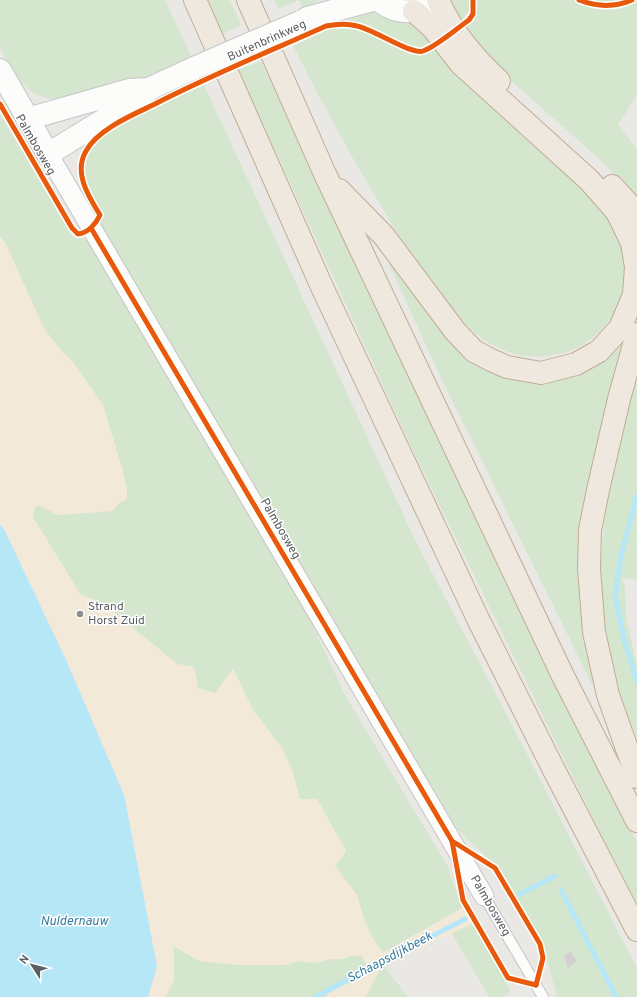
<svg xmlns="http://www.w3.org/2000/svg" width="637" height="997" font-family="Overpass,sans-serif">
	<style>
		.green { fill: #d5e6cf }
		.sand { fill: #f3e9d9 }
		.water { fill: #b6e7f7 }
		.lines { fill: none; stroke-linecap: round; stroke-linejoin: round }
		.stream { stroke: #b6e7f7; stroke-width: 5 }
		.building { fill: #d2d0cf; stroke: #dad7d4 }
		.service-casing { stroke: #c5c5c6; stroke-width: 12 }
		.minor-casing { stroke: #c5c5c6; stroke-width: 21 }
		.tertiary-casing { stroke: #c5c5c6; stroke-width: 24 }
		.secondary-casing { stroke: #c6c7c7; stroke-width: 24 }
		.motorway-casing { stroke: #c2ab92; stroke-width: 24 }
		.service { stroke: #fcfcfb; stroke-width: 10 }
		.minor { stroke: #fcfcfb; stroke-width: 19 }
		.tertiary { stroke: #fcfcfb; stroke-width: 22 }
		.secondary { stroke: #fcfcfb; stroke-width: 22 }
		.motorway { stroke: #eee8df; stroke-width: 22 }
		.tertiary-bridge-casing { stroke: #c5c5c6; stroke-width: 24; stroke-linecap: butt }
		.tertiary-bridge { stroke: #fcfcfb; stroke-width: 22 }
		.cycleway-casing { stroke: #fff; stroke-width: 8 }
		.cycleway { stroke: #e8590c; stroke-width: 5 }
		.poi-dot { fill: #8c8f90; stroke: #fff; stroke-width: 1.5 }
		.labels { text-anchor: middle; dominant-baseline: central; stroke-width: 3; stroke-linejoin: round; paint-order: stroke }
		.street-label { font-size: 12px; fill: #5a5f63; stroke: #fff }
		.poi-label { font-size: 12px; fill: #5a5f63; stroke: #fff; text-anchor: start }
		.water-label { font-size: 13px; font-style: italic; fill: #387c9f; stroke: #fff }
	</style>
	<rect width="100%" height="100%" fill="#eae8e5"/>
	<g class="green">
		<path d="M0,0h165l26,56c-33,16 -121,57 -156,38 -10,-6 -18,-17 -24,-27 -3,-6 -10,-14 -11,-21 0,-15 0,-32 0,-46z"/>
		<polygon points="207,0 230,0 241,25 222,34"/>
		<polygon points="274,0 319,0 303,9 299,0 278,9"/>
		<polygon points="447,0 469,0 469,11 458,23"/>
		<polygon points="476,0 637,0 637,95 618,125 637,149 637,204 607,166 499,70 463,30 475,18"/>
		<path d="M368,8c10,2 17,7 27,9 19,6 26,5 39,22l-12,8h-9l-47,-23 -22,-5 -20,4 -18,9 -1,-2 49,-20z"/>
		<path d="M344,27l21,4 46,24 12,-1 16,-8c45,44 89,87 133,131 10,10 36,32 42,43 3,5 4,14 6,20 2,6 6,14 6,20 4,85 -88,127 -152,72 -25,-22 -50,-58 -68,-86 -42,-64 -78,-132 -113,-200l33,-16z"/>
		<polygon points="261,61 441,443 637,842 637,904 611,855 416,457 238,70"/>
		<path d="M204,85l212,457 93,177 128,249v29h-80l-15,-55 -43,-73 -42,-40 -20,-32 -338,-573 3,-9c-6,-11 -15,-23 -17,-36 -1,-9 1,-21 6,-30 14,-24 86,-52 113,-64z"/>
		<polygon points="0,114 73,237 89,239 169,379 301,600 345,695 448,867 452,881 464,907 383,953 373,939 365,922 357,895 335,866 346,851 317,799 300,800 292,770 283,750 253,710 233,669 215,693 198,688 194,667 177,664 104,604 80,594 33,517 34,509 39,505 58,515 112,511 119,503 73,362 58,347 43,327 6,244 0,237"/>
		<polygon points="372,227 451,337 548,377 634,321 587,500 612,725 440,376"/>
		<path d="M637,378v202l-15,-2 3,9 1,30 11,48v74c-9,-22 -16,-44 -23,-66 -3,-10 -7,-20 -8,-29 -16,-95 6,-175 31,-266z"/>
		<polygon points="474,923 511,991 502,997 489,997 451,932"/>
		<polygon points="174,946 199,961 285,965 299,961 314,963 332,959 343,959 350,956 362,956 371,972 328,994 326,997 165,997 174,980"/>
		<polygon points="383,965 408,997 365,997"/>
	</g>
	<polygon class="sand" points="0,237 6,244 43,327 58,347 73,362 103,405 122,468 127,489 127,499 119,503 112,511 58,515 39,505 34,509 33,517 80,594 104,604 177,664 194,667 198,689 215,693 233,669 253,710 283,750 292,770 300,799 317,799 346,851 335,866 357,895 365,922 373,939 383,953 464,907 474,923 383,965 365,997 326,997 327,994 371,972 362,956 350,956 343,959 332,959 314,963 299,961 285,965 236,965 199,961 174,946 174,980 165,997 148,997 157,966 124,795 66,660 4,529 0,525"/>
	<polygon class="water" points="0,525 4,529 66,660 124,795 157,966 148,997 0,997"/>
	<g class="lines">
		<g class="stream">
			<polyline points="637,496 621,555 615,597 625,643 637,681"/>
			<polyline points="561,890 616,997"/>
			<polyline points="520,894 555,876"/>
			<polyline points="315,997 465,919"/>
		</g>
	</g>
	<polygon class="building" points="571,952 577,961 568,968 564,956"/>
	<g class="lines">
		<g class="service-casing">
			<polyline id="service" points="484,896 543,997"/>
		</g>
		<g class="minor-casing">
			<polyline id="minor" points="48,154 484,896"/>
		</g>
		<g class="tertiary-casing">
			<g id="tertiary">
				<polyline points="307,18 373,0"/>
				<polyline points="0,70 48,154 135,101 151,88 194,68"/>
				<polyline points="27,119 129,90 148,89"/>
			</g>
		</g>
		<g class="secondary-casing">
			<path id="secondary" d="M378,0c18,14 38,16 55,0"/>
		</g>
		<g class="motorway-casing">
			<g id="motorway">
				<polyline points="195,0 322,287 478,619 554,770 637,930"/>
				<polyline points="248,0 325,174 562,674 637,821"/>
				<path d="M438,0c13,30 37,59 61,81"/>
				<polyline points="612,186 634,210 637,218"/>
				<polyline points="339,190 384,236 455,331 474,351 491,360 507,367 541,373 576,364 599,351 620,328 634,295 636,267 632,243 617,212 589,180 461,64 432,27 414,11"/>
				<polyline points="637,334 619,399 598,490 590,530 589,569 594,632 608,695 637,777"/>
			</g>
		</g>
		<use href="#service" class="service"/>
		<use href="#minor" class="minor"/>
		<use href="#tertiary" class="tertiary"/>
		<use href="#secondary" class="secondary"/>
		<use href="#motorway" class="motorway"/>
		<g class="tertiary-bridge-casing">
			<polyline id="tertiary-bridge" points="194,68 300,22"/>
		</g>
		<use href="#tertiary-bridge" class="tertiary-bridge"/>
		<g class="cycleway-casing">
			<g id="cycleway">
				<path d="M579,0c18,7 35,8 53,0"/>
				<path d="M0,104l72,124 6,6c10,-1 18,-10 22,-19 -11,-18 -27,-42 -14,-64 11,-21 46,-36 67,-46 56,-29 115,-53 173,-79 10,-2 21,-3 31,0 16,3 54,29 66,25 14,-5 33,-22 46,-31l4,-6v-14"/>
				<polyline points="91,228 452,841 463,900 508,978 536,985"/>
				<polyline points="452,841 495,868 540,944 543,958 536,985"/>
			</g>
		</g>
		<use href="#cycleway" class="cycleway"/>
	</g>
	<circle class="poi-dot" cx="80" cy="614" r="4"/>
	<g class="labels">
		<g class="street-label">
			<text transform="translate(267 41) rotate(-24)">Buitenbrinkweg</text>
			<text transform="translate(35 145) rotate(60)">Palmbosweg</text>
			<text transform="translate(280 529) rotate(60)">Palmbosweg</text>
			<text transform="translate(490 906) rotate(60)">Palmbosweg</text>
		</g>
		<g class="poi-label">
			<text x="88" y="607">Strand<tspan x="88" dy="14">Horst Zuid</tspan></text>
		</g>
		<g class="water-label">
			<text x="74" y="922">Nuldernauw</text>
			<text transform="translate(390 958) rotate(-28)">Schaapsdijkbeek</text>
		</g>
	</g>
	<g transform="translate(32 965) rotate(306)" stroke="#ffffff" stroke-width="3" paint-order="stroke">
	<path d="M0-3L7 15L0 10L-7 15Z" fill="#5a5f63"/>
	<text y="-6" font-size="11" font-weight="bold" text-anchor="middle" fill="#5a5f63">N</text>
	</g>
</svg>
